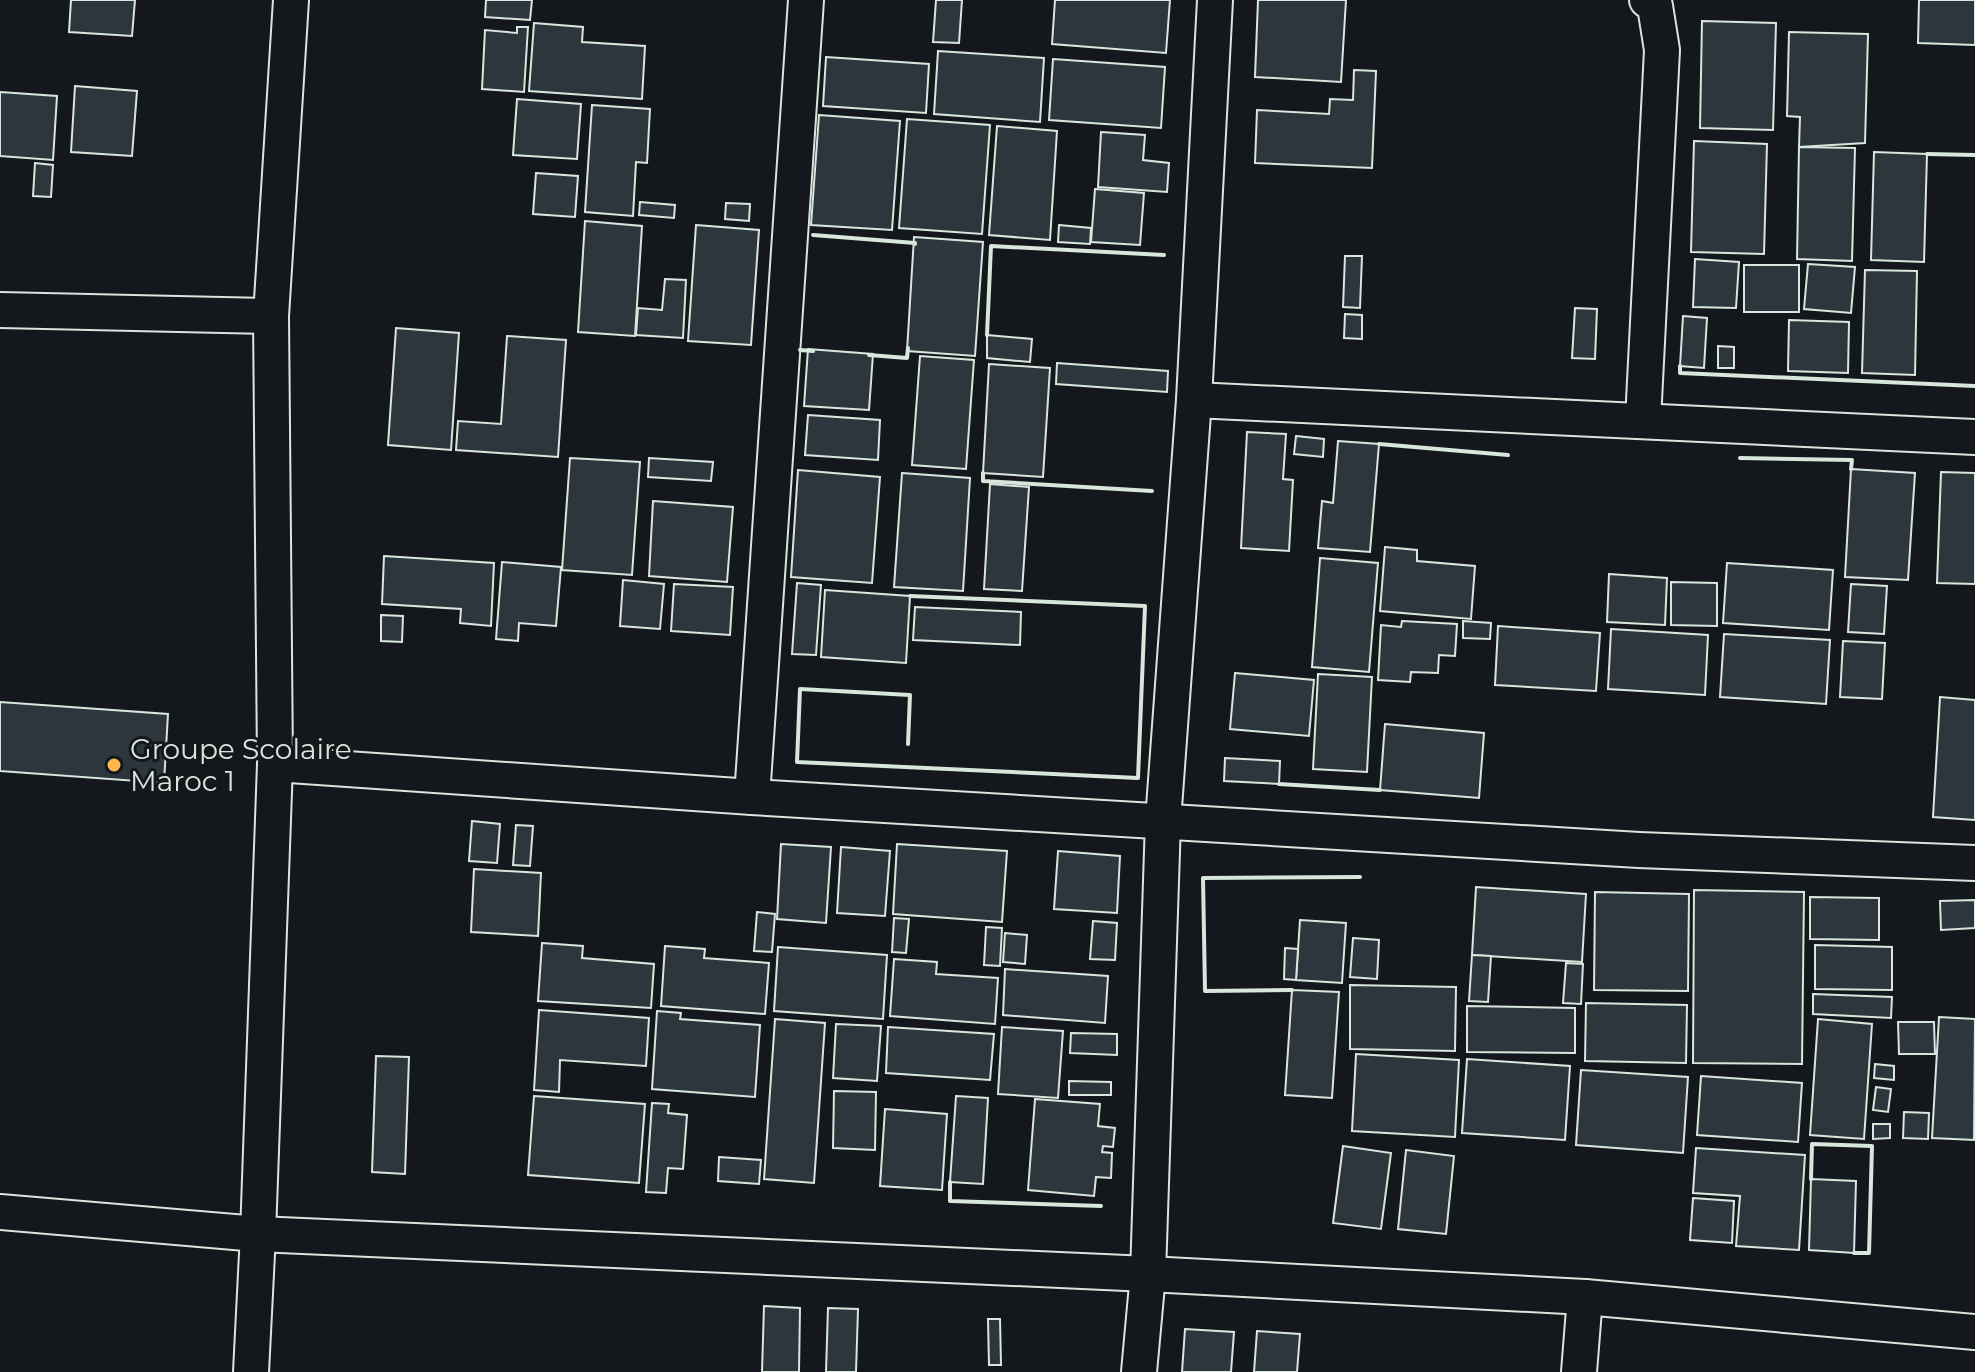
<svg xmlns="http://www.w3.org/2000/svg" width="1975" height="1372" font-family="Montserrat,sans-serif">
	<style>
		.building { fill: #2c363c; stroke: #d8e6dc; stroke-width: 2 }
		.lines { fill: none; stroke-linecap: round; stroke-linejoin: round }
		.minor-casing { stroke: #d8e6dc; stroke-width: 38 }
		.minor { stroke: #14181c; stroke-width: 34 }
		.wall { stroke: #d8e6dc; stroke-width: 4 }
		.poi-dot { fill: #ffb74d; stroke: #14181c; stroke-width: 3 }
		.labels { text-anchor: middle; dominant-baseline: central; stroke-width: 6; stroke-linejoin: round; paint-order: stroke }
		.poi-label { font-size: 28px; fill: #d8e6dc; stroke: #14181c; text-anchor: start }
	</style>
	<rect width="100%" height="100%" fill="#14181c"/>
	<g class="building">
		<polygon points="71,0 135,0 132,36 69,32"/>
		<polygon points="486,0 532,0 530,20 485,17"/>
		<polygon points="936,0 962,0 959,43 933,42"/>
		<polygon points="1055,0 1170,0 1166,53 1052,44"/>
		<polygon points="1258,0 1346,0 1341,82 1255,77"/>
		<polygon points="1919,0 1975,0 1975,45 1918,43"/>
		<polygon points="1702,21 1776,23 1773,130 1700,128"/>
		<polygon points="534,23 583,27 582,42 645,46 642,99 529,91"/>
		<polygon points="517,27 528,27 524,92 482,89 485,30 517,33"/>
		<polygon points="1789,32 1868,34 1865,143 1799,147 1800,117 1787,116"/>
		<polygon points="938,51 1044,58 1040,122 934,114"/>
		<polygon points="826,57 929,64 926,113 823,106"/>
		<polygon points="1053,59 1165,67 1161,128 1049,120"/>
		<polygon points="1354,70 1376,71 1372,168 1255,163 1257,110 1329,114 1330,99 1353,100"/>
		<polygon points="75,86 137,91 132,156 71,152"/>
		<polygon points="0,92 57,96 53,160 0,156"/>
		<polygon points="517,99 581,104 577,159 513,155"/>
		<polygon points="592,105 650,109 647,163 636,162 633,216 585,212"/>
		<polygon points="819,115 900,121 892,230 811,225"/>
		<polygon points="907,119 990,125 982,234 899,228"/>
		<polygon points="997,126 1057,131 1050,240 989,235"/>
		<polygon points="1101,132 1145,135 1143,160 1169,163 1167,192 1098,187"/>
		<polygon points="1694,141 1767,144 1764,254 1691,252"/>
		<polygon points="1799,147 1855,148 1852,261 1797,259"/>
		<polygon points="1874,152 1927,154 1924,262 1871,260"/>
		<polygon points="35,163 53,165 51,197 33,196"/>
		<polygon points="536,173 578,176 575,217 533,214"/>
		<polygon points="1095,189 1144,193 1140,245 1091,242"/>
		<polygon points="640,202 675,205 674,218 639,215"/>
		<polygon points="726,203 750,204 749,221 725,219"/>
		<polygon points="585,221 642,226 635,336 578,332"/>
		<polygon points="696,225 759,230 751,345 688,341"/>
		<polygon points="1059,225 1091,228 1090,244 1058,242"/>
		<polygon points="914,237 983,242 975,356 907,351"/>
		<polygon points="1345,256 1362,256 1360,308 1343,307"/>
		<polygon points="1695,259 1739,262 1736,308 1693,307"/>
		<polygon points="1808,264 1855,267 1851,313 1804,309"/>
		<rect x="1744" y="265" width="55" height="47"/>
		<polygon points="1865,270 1917,271 1915,375 1862,373"/>
		<polygon points="665,279 686,280 683,338 636,335 638,308 662,310"/>
		<polygon points="1575,308 1597,309 1595,359 1572,358"/>
		<polygon points="1345,314 1362,315 1362,339 1344,338"/>
		<polygon points="1683,316 1707,318 1704,368 1680,366"/>
		<polygon points="1789,320 1849,322 1848,373 1788,371"/>
		<polygon points="396,328 459,333 451,450 388,445"/>
		<polygon points="987,335 1032,339 1030,362 987,358"/>
		<polygon points="507,336 566,340 558,457 456,450 458,421 501,424"/>
		<polygon points="1718,346 1734,347 1734,368 1718,368"/>
		<polygon points="808,349 873,354 869,410 804,406"/>
		<polygon points="920,356 974,360 966,469 912,465"/>
		<polygon points="1057,363 1168,371 1167,392 1056,384"/>
		<polygon points="989,364 1050,368 1043,477 983,473"/>
		<polygon points="808,415 880,420 878,460 805,455"/>
		<polygon points="1247,432 1286,434 1283,479 1293,480 1289,551 1241,548"/>
		<polygon points="1296,436 1324,439 1323,457 1294,454"/>
		<polygon points="1338,441 1379,444 1370,552 1318,548 1322,501 1333,503"/>
		<polygon points="570,458 640,462 632,575 562,570"/>
		<polygon points="649,458 713,462 711,481 648,477"/>
		<polygon points="1851,469 1915,473 1908,580 1845,577"/>
		<polygon points="798,470 880,477 872,583 791,577"/>
		<polygon points="1941,472 1975,473 1975,584 1937,583"/>
		<polygon points="902,473 970,478 963,591 894,587"/>
		<polygon points="990,484 1029,487 1022,591 984,589"/>
		<polygon points="653,501 733,507 727,582 649,576"/>
		<polygon points="1385,547 1417,550 1417,561 1475,566 1471,619 1380,611"/>
		<polygon points="384,556 494,563 491,626 460,623 461,609 382,604"/>
		<polygon points="1320,558 1378,563 1369,672 1312,667"/>
		<polygon points="502,562 561,567 556,626 519,623 518,641 496,639"/>
		<polygon points="1727,563 1833,570 1829,630 1723,623"/>
		<polygon points="1609,574 1667,578 1665,625 1607,622"/>
		<polygon points="623,580 664,584 660,629 620,626"/>
		<polygon points="1671,582 1717,583 1717,626 1671,625"/>
		<polygon points="797,583 821,585 816,655 792,654"/>
		<polygon points="674,584 733,587 730,635 671,631"/>
		<polygon points="1851,584 1887,586 1884,634 1848,632"/>
		<polygon points="825,590 910,596 906,663 821,657"/>
		<polygon points="915,607 1021,612 1020,645 913,640"/>
		<polygon points="381,615 403,616 402,642 381,641"/>
		<polygon points="1402,621 1457,624 1455,656 1439,655 1438,673 1411,672 1410,682 1378,680 1381,625 1401,627"/>
		<polygon points="1463,621 1491,623 1490,639 1463,638"/>
		<polygon points="1498,626 1600,633 1596,691 1495,685"/>
		<polygon points="1611,629 1708,635 1705,695 1608,689"/>
		<polygon points="1724,634 1830,640 1826,704 1720,697"/>
		<polygon points="1843,641 1885,643 1882,699 1840,697"/>
		<polygon points="1235,673 1314,680 1309,736 1230,729"/>
		<polygon points="1318,674 1372,677 1367,772 1313,769"/>
		<polygon points="1940,697 1975,700 1975,820 1933,817"/>
		<polygon points="0,702 168,714 164,783 0,771"/>
		<polygon points="1385,724 1484,733 1479,798 1380,790"/>
		<polygon points="1225,758 1280,761 1279,784 1224,781"/>
		<polygon points="472,821 500,824 497,863 469,861"/>
		<polygon points="516,825 533,826 530,866 513,865"/>
		<polygon points="781,844 831,847 826,923 777,919"/>
		<polygon points="897,844 1007,851 1002,922 893,914"/>
		<polygon points="841,847 890,851 885,916 837,913"/>
		<polygon points="1058,851 1120,856 1117,913 1054,909"/>
		<polygon points="474,869 541,873 538,936 471,932"/>
		<polygon points="1476,887 1586,894 1582,962 1472,955"/>
		<polygon points="1694,890 1804,892 1802,1064 1693,1063"/>
		<polygon points="1595,892 1689,894 1688,991 1594,990"/>
		<polygon points="1810,897 1879,898 1879,940 1810,939"/>
		<polygon points="1975,900 1975,928 1941,930 1940,901"/>
		<polygon points="757,912 775,914 772,952 754,951"/>
		<polygon points="894,918 909,919 906,953 892,952"/>
		<polygon points="1300,920 1346,923 1342,983 1296,980"/>
		<polygon points="1093,921 1117,923 1115,960 1090,959"/>
		<polygon points="986,927 1002,928 1000,966 984,965"/>
		<polygon points="1005,933 1027,935 1025,964 1003,962"/>
		<polygon points="1353,938 1379,940 1377,979 1350,977"/>
		<polygon points="542,943 583,946 582,958 654,964 651,1008 538,1001"/>
		<polygon points="1815,945 1892,947 1892,990 1815,989"/>
		<polygon points="665,946 705,949 704,958 769,963 765,1014 661,1006"/>
		<polygon points="778,947 887,955 883,1019 774,1011"/>
		<polygon points="1285,948 1298,949 1296,980 1284,979"/>
		<polygon points="1472,955 1491,956 1488,1002 1469,1001"/>
		<polygon points="894,959 937,962 936,974 998,978 995,1024 890,1016"/>
		<polygon points="1566,963 1583,964 1581,1004 1563,1003"/>
		<polygon points="1005,969 1108,976 1105,1023 1003,1015"/>
		<polygon points="1350,985 1456,987 1455,1051 1350,1049"/>
		<polygon points="1292,990 1339,992 1332,1098 1285,1095"/>
		<polygon points="1813,994 1892,997 1891,1018 1813,1014"/>
		<polygon points="1586,1003 1687,1005 1686,1063 1585,1061"/>
		<polygon points="1467,1006 1575,1008 1575,1053 1467,1052"/>
		<polygon points="539,1010 649,1018 646,1066 560,1060 559,1092 534,1090"/>
		<polygon points="657,1011 681,1013 680,1019 760,1025 755,1097 652,1089"/>
		<polygon points="1939,1017 1975,1019 1974,1140 1932,1138"/>
		<polygon points="775,1019 825,1023 814,1183 764,1179"/>
		<polygon points="1818,1019 1872,1024 1864,1139 1810,1135"/>
		<polygon points="1898,1022 1934,1022 1935,1054 1899,1054"/>
		<polygon points="836,1024 881,1026 877,1081 833,1078"/>
		<polygon points="888,1027 994,1034 990,1080 886,1073"/>
		<polygon points="1002,1027 1063,1031 1058,1098 998,1094"/>
		<polygon points="1071,1033 1117,1034 1117,1055 1070,1053"/>
		<polygon points="1356,1054 1459,1060 1455,1137 1352,1131"/>
		<polygon points="376,1056 409,1057 405,1174 372,1172"/>
		<polygon points="1467,1059 1570,1066 1565,1140 1462,1133"/>
		<polygon points="1875,1064 1894,1066 1894,1080 1874,1078"/>
		<polygon points="1581,1070 1688,1077 1683,1153 1576,1145"/>
		<polygon points="1701,1076 1802,1083 1798,1142 1697,1135"/>
		<polygon points="1069,1081 1111,1082 1111,1095 1069,1095"/>
		<polygon points="1876,1087 1891,1089 1888,1112 1873,1110"/>
		<polygon points="834,1091 876,1092 875,1150 833,1148"/>
		<polygon points="534,1096 645,1104 639,1183 528,1175"/>
		<polygon points="956,1096 988,1098 983,1184 950,1182"/>
		<polygon points="1035,1099 1100,1104 1098,1126 1115,1128 1113,1147 1103,1146 1102,1152 1112,1153 1111,1178 1096,1177 1094,1196 1028,1190"/>
		<polygon points="652,1103 669,1104 668,1113 687,1115 683,1169 668,1168 666,1193 646,1192"/>
		<polygon points="885,1109 947,1114 942,1190 880,1186"/>
		<polygon points="1904,1112 1929,1113 1928,1139 1903,1138"/>
		<polygon points="1873,1124 1890,1124 1890,1138 1873,1139"/>
		<polygon points="1343,1146 1391,1153 1381,1229 1333,1223"/>
		<polygon points="1696,1148 1805,1155 1799,1250 1736,1246 1740,1196 1693,1193"/>
		<polygon points="1406,1150 1454,1156 1446,1234 1398,1229"/>
		<polygon points="719,1157 761,1160 759,1184 718,1181"/>
		<polygon points="1811,1179 1856,1181 1854,1253 1809,1250"/>
		<polygon points="1693,1198 1734,1201 1732,1243 1690,1240"/>
		<polygon points="764,1306 800,1308 799,1372 762,1372"/>
		<polygon points="828,1308 858,1309 856,1372 826,1372"/>
		<polygon points="988,1319 1000,1319 1001,1365 989,1365"/>
		<polygon points="1185,1329 1234,1332 1231,1372 1182,1372"/>
		<polygon points="1257,1331 1300,1334 1297,1372 1254,1372"/>
	</g>
	<g class="lines">
		<g class="minor-casing">
			<g id="minor">
				<polyline points="0,310 271,316"/>
				<polyline points="1194,400 1975,437"/>
				<polyline points="1643,420 1662,50 1655,6 1647,0"/>
				<polyline points="275,764 752,797 1639,850 1975,863"/>
				<polyline points="752,797 806,0"/>
				<polyline points="0,1212 258,1234 1148,1274 1585,1297 1975,1332"/>
				<polyline points="251,1372 258,1234 275,764 271,316 291,0"/>
				<polyline points="1139,1372 1148,1274 1163,821 1194,400 1215,0"/>
				<polyline points="1579,1372 1585,1297"/>
			</g>
		</g>
		<use href="#minor" class="minor"/>
		<g class="wall">
			<polyline points="1927,154 1975,155"/>
			<polyline points="813,235 915,243 915,244"/>
			<polyline points="987,335 991,246 1164,255"/>
			<polyline points="800,350 813,351"/>
			<polyline points="869,355 907,358 908,348"/>
			<polyline points="1680,366 1680,373 1975,386"/>
			<polyline points="1379,444 1508,455"/>
			<polyline points="1740,458 1852,460 1851,469"/>
			<polyline points="983,473 983,481 1152,491"/>
			<polyline points="908,744 910,695 800,689 797,762 1138,778 1145,606 910,596"/>
			<polyline points="1279,784 1380,790"/>
			<polyline points="1292,990 1205,991 1203,878 1360,877"/>
			<polyline points="1811,1179 1812,1144 1872,1146 1869,1253 1854,1253"/>
			<polyline points="950,1182 950,1201 1101,1206"/>
		</g>
	</g>
	<circle class="poi-dot" cx="114" cy="765" r="8"/>
	<g class="labels">
		<g class="poi-label">
			<text x="130" y="749">Groupe Scolaire<tspan x="130" dy="32">Maroc 1</tspan></text>
		</g>
	</g>
</svg>
